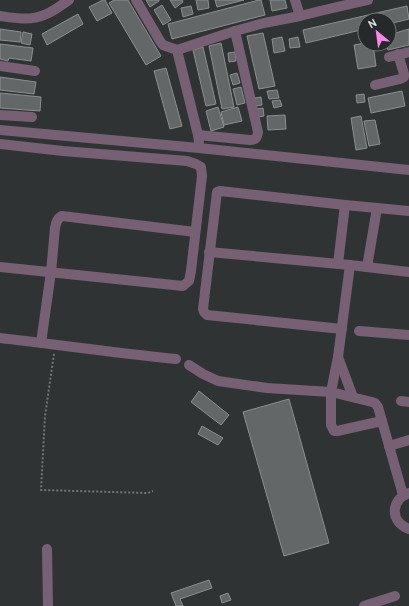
<svg xmlns="http://www.w3.org/2000/svg" width="409" height="606" font-family="Overpass,sans-serif">
	<style>
		.building { fill: #636767; stroke: #8c8f90 }
		.lines { fill: none; stroke-linecap: round; stroke-linejoin: round }
		.path { stroke: #737576; stroke-width: 2; stroke-dasharray: 2 2; stroke-linecap: butt }
		.minor { stroke: #776074; stroke-width: 10 }
	</style>
	<rect width="100%" height="100%" fill="#303334"/>
	<g class="building">
		<polygon points="103,0 105,0 112,13 97,21 89,7"/>
		<polygon points="114,0 128,0 161,56 146,65 109,3"/>
		<polygon points="146,0 159,0 159,1 150,7"/>
		<polygon points="170,0 182,0 183,2 175,8"/>
		<polygon points="196,0 208,0 209,8 198,10"/>
		<polygon points="215,0 244,0 217,7"/>
		<polygon points="259,0 261,0 265,15 172,39 168,24"/>
		<polygon points="270,0 285,0 287,8 272,11"/>
		<polygon points="162,5 171,20 163,25 154,10"/>
		<polygon points="191,6 193,14 183,17 181,8"/>
		<polygon points="407,6 409,19 389,24 389,20 365,20 365,29 306,43 303,30"/>
		<polygon points="78,14 83,24 47,45 42,34"/>
		<polygon points="0,29 21,32 20,42 0,40"/>
		<polygon points="409,29 409,45 388,50 386,44 389,44 389,35"/>
		<polygon points="23,32 32,34 30,45 21,43"/>
		<polygon points="263,33 275,86 259,89 247,36"/>
		<polygon points="282,37 285,51 274,53 272,39"/>
		<polygon points="298,37 300,47 290,48 289,39"/>
		<polygon points="221,43 234,107 222,109 209,46"/>
		<polygon points="365,43 365,44 373,44 376,66 358,69 354,45"/>
		<polygon points="0,44 33,48 31,61 9,58 8,61 0,59"/>
		<polygon points="203,47 216,104 206,106 193,50"/>
		<polygon points="235,52 236,61 229,62 228,53"/>
		<polygon points="166,68 182,126 170,129 154,71"/>
		<polygon points="237,73 240,83 233,85 230,75"/>
		<polygon points="0,77 36,82 34,94 0,90"/>
		<polygon points="241,87 245,103 237,105 233,89"/>
		<polygon points="277,90 279,98 269,99 267,91"/>
		<polygon points="402,91 405,106 371,113 368,98"/>
		<polygon points="0,93 41,97 40,111 0,108"/>
		<polygon points="364,94 365,102 357,103 356,95"/>
		<polygon points="261,97 262,105 256,106 255,98"/>
		<polygon points="280,100 282,106 274,108 272,101"/>
		<polygon points="218,107 224,127 211,131 206,111"/>
		<polygon points="238,107 242,121 224,125 221,112"/>
		<polygon points="263,108 264,116 258,117 257,109"/>
		<polygon points="285,115 286,129 268,130 267,116"/>
		<polygon points="361,116 367,148 356,150 351,118"/>
		<polygon points="375,120 380,144 369,146 364,121"/>
		<polygon points="199,391 229,415 221,425 191,402"/>
		<polygon points="289,399 329,543 284,556 243,412"/>
		<polygon points="202,426 223,438 218,445 198,434"/>
		<polygon points="209,580 212,588 180,599 183,606 176,606 171,593"/>
		<polygon points="228,593 231,600 222,603 220,596"/>
	</g>
	<g class="lines">
		<polyline class="path" points="54,354 45,416 41,490 148,493 153,491"/>
		<g class="minor">
			<polyline points="136,0 160,41 163,45 177,50 198,135 199,142"/>
			<polyline points="295,0 300,16"/>
			<path d="M0,16c14,2 31,5 44,-1 9,-3 17,-10 25,-15"/>
			<polyline points="177,50 235,31 264,23 300,16 320,11 368,0"/>
			<polyline points="389,57 409,52"/>
			<polyline points="0,66 35,71"/>
			<polyline points="375,85 400,79 404,77 404,74 398,54"/>
			<polyline points="0,115 32,117"/>
			<polyline points="0,130 199,148 409,170"/>
			<path d="M198,135l52,5c6,0 7,-2 8,-8l-23,-101"/>
			<polyline points="0,144 63,151 187,161 196,164 201,167 202,176 191,271 189,281 183,286 0,267"/>
			<polyline points="209,252 350,265 409,272"/>
			<polyline points="338,264 345,205"/>
			<polyline points="350,265 338,357 331,392 331,425 334,431 337,431 382,421"/>
			<polyline points="367,267 377,208"/>
			<polyline points="342,329 207,315 204,312 203,309 217,192 220,191 345,205 409,211"/>
			<polyline points="359,331 409,335"/>
			<path d="M0,338c59,7 117,15 176,21"/>
			<path d="M41,343l10,-71 4,-44c1,-5 2,-10 7,-12l133,16"/>
			<polyline points="338,357 353,397"/>
			<polyline points="189,365 203,374 218,381 267,388 331,392 372,402 375,403 378,407 403,495"/>
			<polyline points="401,401 409,402"/>
			<polyline points="389,446 409,440"/>
			<path d="M409,493c-19,7 -19,29 0,36"/>
			<polyline points="47,549 48,606"/>
			<polyline points="364,606 395,596"/>
		</g>
	</g>
	<g transform="translate(377 32) rotate(331)"><circle r="19" fill="#26292a" stroke="#707273"/>
	<path d="M0-3L7 15L0 10L-7 15Z" fill="#f888eb"/>
	<text y="-6" font-size="11" font-weight="bold" text-anchor="middle" fill="#dee0e1">N</text>
	</g>
</svg>
